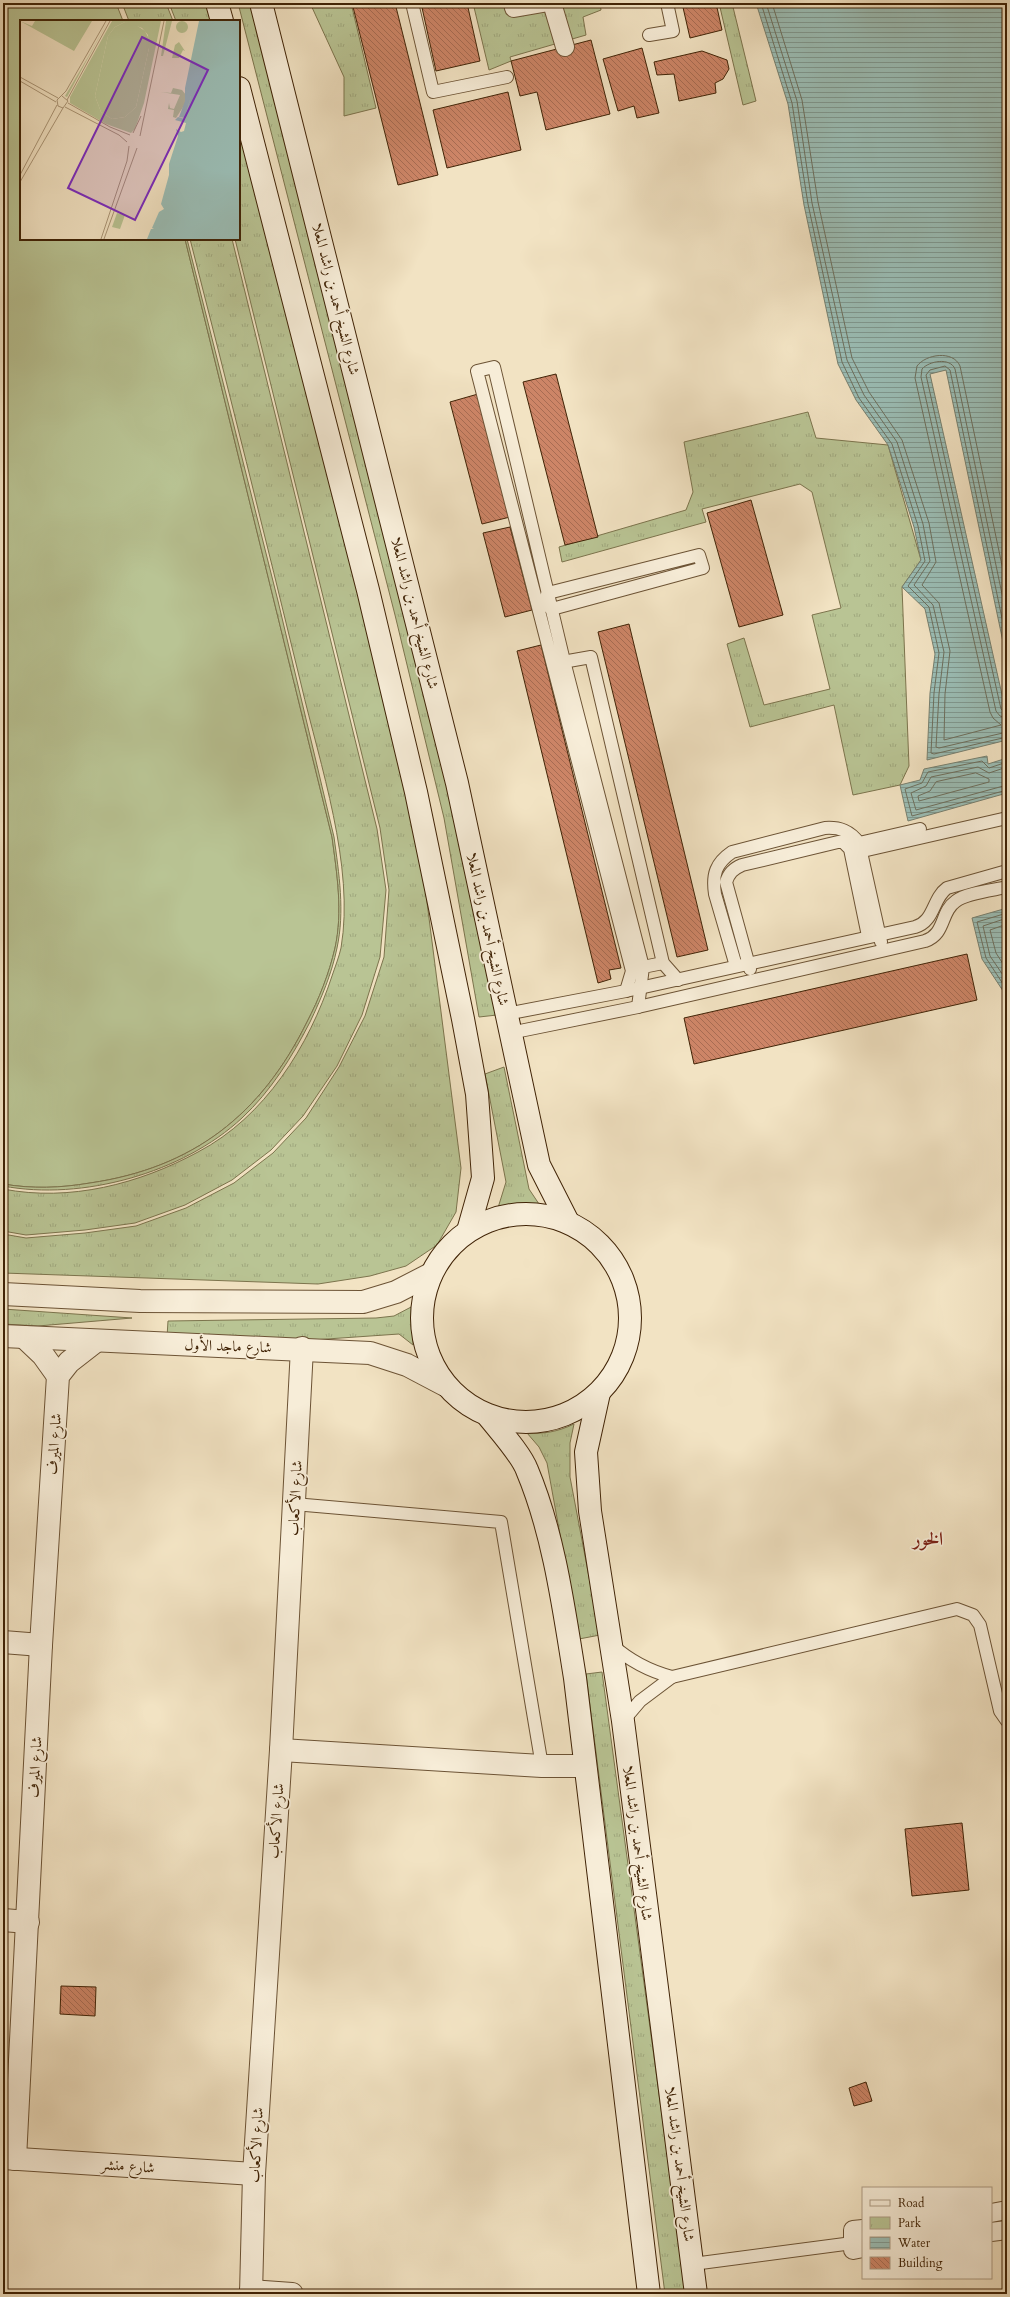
<svg xmlns="http://www.w3.org/2000/svg" width="1010" height="2297" font-family="Cardo,Amiri,serif">
	<style>
		.grass { fill: #b9c494; stroke: #7c744d }
		.park { fill: url(#park-tufts); stroke: #7c744d }
		.water { fill: url(#water-rules); stroke: #778070 }
		.lines { fill: none; stroke-linecap: round; stroke-linejoin: round }
		.shore { stroke: #6e705e; stroke-width: 1 }
		.building { fill: url(#building-back-hatch); stroke: #402306 }
		.service-casing { stroke: #6c5335; stroke-width: 14 }
		.pedestrian-casing { stroke: #6c5335; stroke-width: 20 }
		.minor-casing { stroke: #6c5335; stroke-width: 24 }
		.tertiary-casing { stroke: #6c5335; stroke-width: 24 }
		.secondary-casing { stroke: #402306; stroke-width: 24 }
		.service { stroke: #f7edd8; stroke-width: 12 }
		.pedestrian { stroke: #f7edd8; stroke-width: 18 }
		.minor { stroke: #f7edd8; stroke-width: 22 }
		.tertiary { stroke: #f7edd8; stroke-width: 22 }
		.secondary { stroke: #f7edd8; stroke-width: 22 }
		.labels { text-anchor: middle; dominant-baseline: central; stroke-width: 3.5; stroke-linejoin: round; paint-order: stroke }
		.street-label { font-size: 15px; fill: #402306; stroke: #f7edd8 }
		.district-label { font-size: 19px; font-weight: bold; fill: #7a1f14; stroke: #f7edd8 }
		.inset-road { fill: none; stroke: #ab9677; stroke-width: 1 }
		.view { fill: #7b2cbf; fill-opacity: 0.15; stroke: #7b2cbf; stroke-width: 2 }
		.inset-edge { fill: none; stroke: #402306; stroke-width: 2 }
	</style>
	<defs>
		<pattern id="park-tufts" width="24" height="20" patternUnits="userSpaceOnUse"><rect width="24" height="20" fill="#b9c494"/><path d="M3 7l-1-3M5 7V3M7 7l1-3M15 17l-1-3M17 17v-4M19 17l1-3" fill="none" stroke="#a0a87e"/></pattern>
		<pattern id="water-rules" width="6" height="5" patternUnits="userSpaceOnUse"><rect width="6" height="5" fill="#9bbeb6"/><path d="M0 2.5h6" fill="none" stroke="#809a92"/></pattern>
		<pattern id="building-back-hatch" width="6" height="6" patternUnits="userSpaceOnUse"><rect width="6" height="6" fill="#cd8567"/><path d="M-1 5l2 2M0 0l6 6M5-1l2 2" fill="none" stroke="#a86c53"/></pattern>
	</defs>
	<rect width="100%" height="100%" fill="#f2e3c3"/>
	<filter id="stains"><feTurbulence type="fractalNoise" baseFrequency=".005" numOctaves="4"/><feColorMatrix values="0 0 0 0 .2 0 0 0 0 .09 0 0 0 0 .02 0 0 0 .5 -.17"/></filter>
	<radialGradient id="worn" r=".72"><stop offset=".6" stop-color="#630" stop-opacity="0"/><stop offset="1" stop-color="#630" stop-opacity=".3"/></radialGradient>
	<path class="grass" d="M3,3h113l7,18h-102v218h164l147,598c5,37 11,75 3,111 -6,26 -16,51 -28,74 -46,93 -114,146 -217,161 -30,5 -57,6 -87,1z"/>
	<g class="park">
		<polygon points="122,3 166,3 173,21 129,21"/>
		<polygon points="169,3 212,3 216,21 176,21"/>
		<polygon points="238,3 257,3 394,533 497,1015 479,1017 444,818 395,615"/>
		<polygon points="310,3 351,3 376,108 344,116 344,77"/>
		<polygon points="473,3 600,3 601,10 583,17 586,35 510,57 511,61 489,70"/>
		<polygon points="719,3 732,3 756,101 743,105"/>
		<polygon points="239,119 413,793 461,1168 456,1212 437,1245 406,1266 370,1276 318,1284 3,1273 3,1234 26,1238 85,1233 136,1226 186,1208 234,1183 273,1153 306,1118 339,1067 365,1016 384,957 389,890 380,828 235,239 239,239"/>
		<path d="M185,239h2l91,362 56,236c5,37 11,74 3,111 -5,25 -16,51 -27,74 -18,35 -39,69 -68,96 -59,55 -160,83 -239,68v-2c30,5 57,4 87,-1 103,-15 171,-68 217,-161 12,-23 22,-48 28,-74 8,-36 2,-74 -3,-111z"/>
		<path d="M190,239h42l145,590 9,61 -6,67 -18,58 -25,51 -34,50 -32,34 -39,30 -47,25 -50,18 -50,7 -59,5 -23,-4v-42c67,13 136,-5 195,-37 67,-35 111,-106 134,-176 3,-9 7,-19 9,-28 14,-82 -21,-183 -40,-264 -36,-148 -73,-297 -111,-445z"/>
		<polygon points="808,412 816,438 888,445 921,560 902,587 909,766 900,785 853,795 834,705 750,727 727,644 744,638 764,705 830,689 812,615 841,608 812,492 800,484 702,509 706,522 562,562 559,547 686,510 693,492 684,442"/>
		<polygon points="504,1067 529,1189 541,1207 512,1206 497,1211 506,1182 485,1074"/>
		<polygon points="413,1306 413,1345 399,1334 269,1343 167,1337 168,1321 376,1318 394,1316"/>
		<polygon points="3,1309 132,1318 38,1326 3,1324"/>
		<path d="M574,1424l-4,19v34l30,158 -21,4 -32,-176 -8,-16 -12,-14c17,1 30,-1 47,-9z"/>
		<polygon points="602,1672 686,2294 665,2294 586,1674"/>
	</g>
	<g class="water">
		<polygon points="756,3 1007,3 1007,661 946,370 930,374 1007,717 1007,740 927,760 930,693 935,654 925,609 902,587 921,560 914,527 888,445 856,400 838,364 804,205 788,104"/>
		<polygon points="987,756 988,764 1007,758 1007,793 908,821 900,785 920,780 924,769"/>
		<polygon points="1007,908 1007,997 982,959 972,918"/>
	</g>
	<g class="lines">
		<g class="shore">
			<polyline points="761,3 792,103 808,204 842,362 859,398 892,444 918,526 925,561 908,586 929,607 939,653 934,693 931,753 934,754 1007,737"/>
			<polyline points="766,3 797,101 812,203 847,360 864,395 897,442 923,524 930,561 914,585 933,605 944,652 939,694 936,747 939,748 1007,732"/>
			<path d="M772,3l30,97 16,102 34,156 17,34 33,48 27,83 7,39 -14,23 17,18 11,48 -5,43 -1,46 57,-15 -8,-7 -3,-6 -75,-334 2,-12c9,-12 36,-16 43,0l47,223"/>
			<path d="M1007,618l-52,-249c-5,-12 -26,-8 -33,0l-1,8 75,334 4,5 7,2"/>
			<polyline points="1007,642 950,370 945,366 930,370 926,375 1001,709 1007,713"/>
			<polyline points="1007,762 989,768 982,761 928,772 922,783 905,789 912,816 1007,790"/>
			<polyline points="1007,767 989,773 978,767 931,777 926,786 911,793 916,810 1007,785"/>
			<polygon points="976,773 989,779 989,782 919,801 918,796 930,791 936,782"/>
			<polyline points="1007,913 977,922 986,958 1007,990"/>
			<polyline points="1007,918 983,926 990,956 1007,981"/>
			<polyline points="1007,924 990,930 996,953 1007,970"/>
		</g>
	</g>
	<g class="building">
		<polygon points="352,3 395,3 438,175 398,185"/>
		<polygon points="421,3 467,3 480,61 436,71"/>
		<polygon points="682,3 716,3 722,30 690,38"/>
		<polygon points="591,40 610,114 546,130 537,92 520,96 511,61"/>
		<polygon points="642,48 659,113 637,118 634,106 618,111 603,59"/>
		<polygon points="702,51 727,60 729,69 723,79 715,83 716,93 679,101 674,74 657,75 654,62"/>
		<polygon points="508,92 521,150 447,168 433,110"/>
		<polygon points="556,374 598,537 565,545 523,382"/>
		<polygon points="478,394 510,517 482,524 450,402"/>
		<polygon points="751,500 783,615 739,627 707,513"/>
		<polygon points="510,527 532,610 505,617 483,533"/>
		<polygon points="629,624 708,950 677,957 598,632"/>
		<polygon points="541,645 621,968 609,970 611,979 598,983 517,651"/>
		<polygon points="967,954 977,1000 694,1064 684,1018"/>
		<polygon points="962,1823 969,1890 912,1896 905,1829"/>
		<polygon points="61,1986 96,1987 95,2016 60,2014"/>
		<polygon points="866,2082 872,2101 854,2106 849,2088"/>
	</g>
	<g class="lines">
		<g class="service-casing">
			<g id="service">
				<polyline points="412,3 433,92 507,77"/>
				<polyline points="649,35 673,31 667,3"/>
				<polyline points="545,599 548,593 699,555 703,568 552,609 546,605"/>
				<polyline points="557,663 591,657 663,963 678,980"/>
				<polyline points="859,843 920,829"/>
				<polyline points="854,853 1007,818"/>
				<path d="M736,966l-21,-72c-3,-20 1,-31 17,-42l93,-24c15,-1 25,3 34,15l22,99"/>
				<path d="M750,969l-24,-87c3,-9 7,-13 16,-17l96,-23h5l7,7 18,87"/>
				<polyline points="626,991 632,971 477,371 494,367 564,661 643,967"/>
				<polyline points="638,1007 643,967 663,963"/>
				<path d="M506,1014l120,-23 289,-64c20,-6 17,-28 32,-39l60,-17"/>
				<path d="M510,1033l128,-26 287,-66c21,-7 15,-29 31,-40 10,-8 38,-11 51,-14"/>
				<polyline points="294,1504 501,1522 542,1766"/>
				<path d="M612,1645c18,16 37,26 60,32"/>
				<polyline points="623,1721 640,1701 672,1677 957,1609 973,1615 980,1625 1000,1711 1007,1721"/>
				<polyline points="693,2264 860,2242"/>
			</g>
		</g>
		<g class="pedestrian-casing">
			<g id="pedestrian">
				<polyline points="513,3 514,8 543,3"/>
				<polyline points="552,3 565,47"/>
				<polyline points="991,2213 1007,2210"/>
				<polyline points="863,2229 853,2230 853,2250 863,2248"/>
				<polyline points="991,2232 1007,2230"/>
			</g>
		</g>
		<g class="minor-casing">
			<g id="minor">
				<polyline points="24,1337 43,1355 58,1376"/>
				<polyline points="3,1642 41,1645"/>
				<polyline points="281,1750 542,1766 585,1766"/>
				<polyline points="3,1920 28,1922"/>
				<polyline points="3,2158 254,2174"/>
				<polyline points="15,2159 41,1645 58,1376 69,1362 96,1341"/>
				<polyline points="251,2291 292,2294"/>
				<polyline points="251,2294 254,2174 281,1750 302,1348"/>
			</g>
		</g>
		<g class="tertiary-casing">
			<g id="tertiary">
				<polyline points="3,1294 140,1301 363,1302 396,1292 431,1274"/>
				<polyline points="3,1336 370,1353 407,1365 445,1385"/>
			</g>
		</g>
		<g class="secondary-casing">
			<g id="secondary">
				<polyline points="217,3 222,21"/>
				<polyline points="261,3 457,783 539,1165 568,1222"/>
				<polyline points="239,88 368,590 416,792 463,1019 477,1094 483,1178 468,1231"/>
				<circle cx="526" cy="1318" r="104"/>
				<polyline points="599,1393 586,1452 590,1511 623,1721 696,2294"/>
				<path d="M488,1416c11,14 33,38 39,54 27,64 37,140 48,208l74,616"/>
			</g>
		</g>
		<use href="#service" class="service"/>
		<use href="#pedestrian" class="pedestrian"/>
		<use href="#minor" class="minor"/>
		<use href="#tertiary" class="tertiary"/>
		<use href="#secondary" class="secondary"/>
	</g>
	<g class="labels">
		<g class="street-label">
			<text transform="translate(336 299) rotate(76)">شارع الشيخ أحمد بن راشد المعلا</text>
			<text transform="translate(415 613) rotate(76)">شارع الشيخ أحمد بن راشد المعلا</text>
			<text transform="translate(488 929) rotate(78)">شارع الشيخ أحمد بن راشد المعلا</text>
			<text transform="translate(228 1346) rotate(2)">شارع ماجد الأول</text>
			<text transform="translate(54 1444) rotate(-86)">شارع الميرف</text>
			<text transform="translate(295 1498) rotate(-87)">شارع الأكعاب</text>
			<text transform="translate(35 1767) rotate(-87)">شارع الميرف</text>
			<text transform="translate(276 1821) rotate(-86)">شارع الأكعاب</text>
			<text transform="translate(638 1843) rotate(83)">شارع الشيخ أحمد بن راشد المعلا</text>
			<text transform="translate(256 2145) rotate(-87)">شارع الأكعاب</text>
			<text transform="translate(680 2164) rotate(83)">شارع الشيخ أحمد بن راشد المعلا</text>
			<text transform="translate(128 2166) rotate(4)">شارع منشر</text>
		</g>
		<g class="district-label">
			<text x="928" y="1539">الخور</text>
		</g>
	</g>
	<g transform="translate(20 20)">
		<rect width="220" height="220" fill="#f2e3c3"/>
		<path d="M0,1l12,5 3,-5h57l-18,30zM105,2l8,1 12,8 5,10 -1,7 -13,59 -11,10 -13,2 -11,-7 -6,-16 13,-60 7,-9z" fill="#b9c494"/>
		<path d="M156 7a6 6 0 1 1 12 0a6 6 0 1 1-12 0ZM34,1h17l-4,6 -6,1zM88,1l-41,76 -2,-1 23,-39zM92,1h49l-17,82 -9,26 -4,4 -25,-9 -36,-21v-6zM105,2l17,6 6,7 1,13 -13,59 -11,10 -13,2 -11,-7 -6,-16 13,-60 7,-9zM146,1h6l-9,35h-2zM159,22l6,9 -2,-1 -4,8h-7l3,-13zM153,68l9,2 4,5 -1,9 -9,14 -3,-1 1,-7 -6,-1 1,-6 1,5 4,1 6,-14 -19,-3 10,1zM97,193l8,2 -5,14 -8,-2z" fill="#b9c494" fill-rule="evenodd"/>
		<path d="M179,1h41v218h-93l4,-10h3l-2,-1 7,-16 5,-3 -3,-5 8,-29v-11l9,-28 -2,-7 5,3 3,-1 2,-8 -11,-3 3,-3 7,2 7,-27 -7,26 -6,-1 6,-16v-13z" fill="#9bbeb6"/>
		<path class="inset-road" d="M0,57l38,21M0,61l36,21M42,76l6,5 -5,7 -5,-2 -1,-6 9,-9 40,-70M47,80l43,-79M48,83l42,24 20,8M45,87l54,28 8,7M113,113l8,-17M120,116l24,-115M0,155l37,-70M0,162l43,-74M81,219l26,-78 2,-15M84,219l33,-91"/>
		<path class="view" d="M122,17l66,33 -73,150 -67,-32z"/>
		<rect width="220" height="220" class="inset-edge"/>
	</g>
	<rect width="1010" height="2297" fill="none" stroke="#f2e3c3" stroke-width="16"/>
	<rect x="4" y="4" width="1002" height="2289" fill="none" stroke="#402306" stroke-width="2"/>
	<rect x="8" y="8" width="994" height="2281" fill="none" stroke="#402306"/>
	<rect x="862" y="2187" width="130" height="92" fill="#f7edd8" stroke="#ae9c84"/>
	<rect x="870" y="2200" width="20" height="6" fill="#f7edd8" stroke="#ae9c84"/>
	<text x="898" y="2207" font-size="12" fill="#402306">Road</text>
	<rect x="870" y="2217" width="20" height="12" fill="url(#park-tufts)" stroke="#ae9c84"/>
	<text x="898" y="2227" font-size="12" fill="#402306">Park</text>
	<rect x="870" y="2237" width="20" height="12" fill="url(#water-rules)" stroke="#ae9c84"/>
	<text x="898" y="2247" font-size="12" fill="#402306">Water</text>
	<rect x="870" y="2257" width="20" height="12" fill="url(#building-back-hatch)" stroke="#ae9c84"/>
	<text x="898" y="2267" font-size="12" fill="#402306">Building</text>
	<rect width="100%" height="100%" filter="url(#stains)"/>
	<rect width="100%" height="100%" fill="url(#worn)"/>
</svg>
